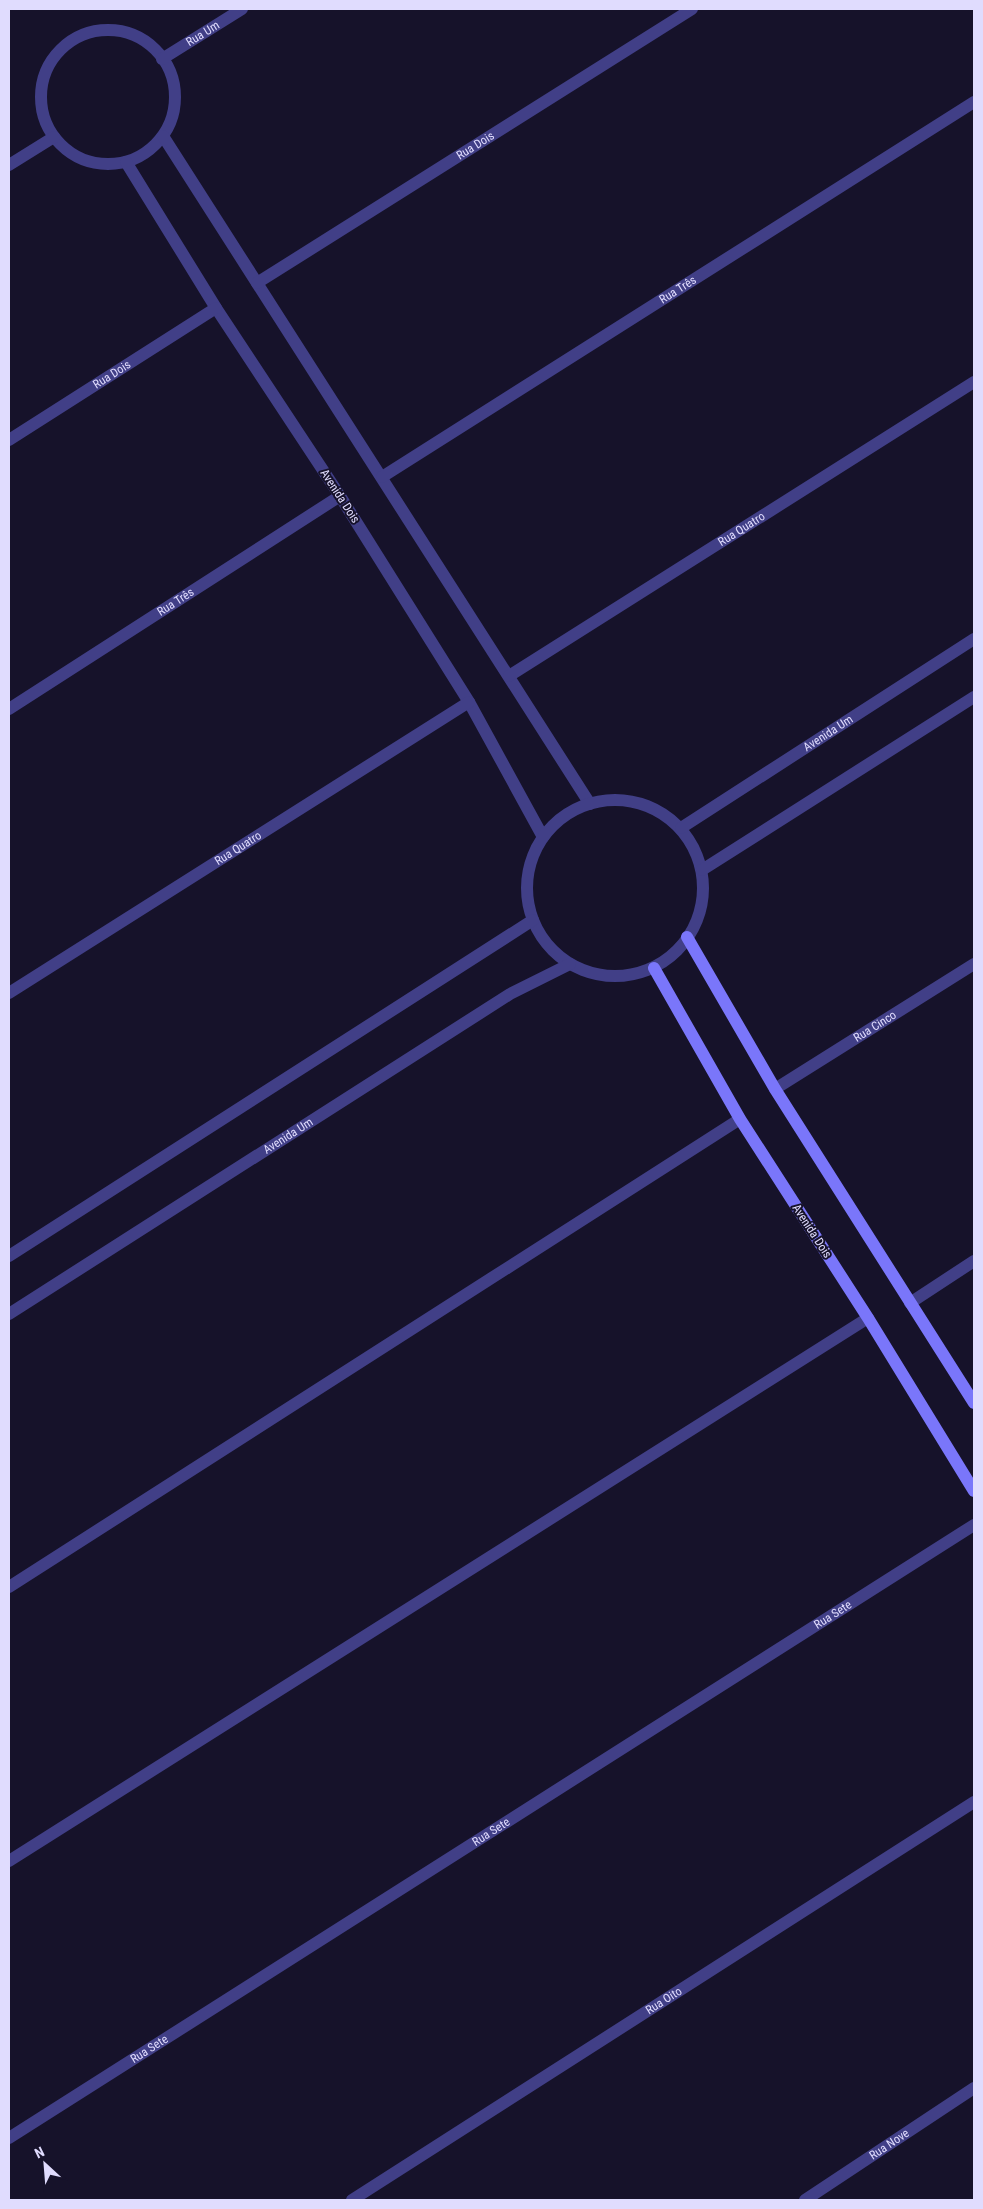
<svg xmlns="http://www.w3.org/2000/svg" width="983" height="2209" font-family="'Roboto Condensed',sans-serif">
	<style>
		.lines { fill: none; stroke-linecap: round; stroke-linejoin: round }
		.street { stroke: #413f87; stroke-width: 12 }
		.secondary { stroke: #7a76fa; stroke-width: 12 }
		.labels { text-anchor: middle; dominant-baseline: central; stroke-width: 4; stroke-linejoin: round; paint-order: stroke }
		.street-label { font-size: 12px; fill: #e0dcfe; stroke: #16122a }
	</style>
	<rect width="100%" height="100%" fill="#16122a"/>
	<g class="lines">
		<g class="street">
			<circle cx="108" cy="97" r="67"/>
			<path id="s1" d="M162,59l80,-50"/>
			<polyline points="163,136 590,804"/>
			<polyline points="126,162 216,308 340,496 469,702 543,837"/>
			<polyline points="9,165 54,137"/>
			<path id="s2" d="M257,283l435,-274"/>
			<path id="s3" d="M9,440l207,-132"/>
			<path id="s4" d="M382,477l592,-375"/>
			<path id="s5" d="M509,676l465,-294"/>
			<path id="s6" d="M9,709l331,-213"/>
			<circle cx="615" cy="888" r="88"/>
			<path id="s7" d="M681,828l293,-189"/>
			<polyline points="702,870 974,697"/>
			<path id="s8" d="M9,993l460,-291"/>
			<path id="s9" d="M775,1089l199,-125"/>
			<polyline points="9,1256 533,920"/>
			<polyline points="910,1303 974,1261"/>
			<path id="s10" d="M9,1314l501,-320 60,-30"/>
			<polyline points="9,1587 740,1119"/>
			<polyline points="9,1861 868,1318"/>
			<path id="s11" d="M9,2138l965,-613"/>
			<path id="s12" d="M352,2200l622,-398"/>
			<path id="s13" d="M805,2200l169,-112"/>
		</g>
		<g class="secondary">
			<polyline points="687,937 775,1089 974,1403"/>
			<polyline points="654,968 740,1119 868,1318 974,1491"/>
		</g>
	</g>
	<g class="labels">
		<g class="street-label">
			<text stroke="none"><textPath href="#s1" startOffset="48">Rua Um</textPath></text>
			<text stroke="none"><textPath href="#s2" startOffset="258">Rua Dois</textPath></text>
			<text stroke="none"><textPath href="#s4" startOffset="350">Rua Três</textPath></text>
			<text stroke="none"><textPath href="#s3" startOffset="122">Rua Dois</textPath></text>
			<text transform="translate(340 496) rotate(57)">Avenida Dois</text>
			<text stroke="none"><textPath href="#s5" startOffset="275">Rua Quatro</textPath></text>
			<text stroke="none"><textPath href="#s6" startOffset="198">Rua Três</textPath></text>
			<text stroke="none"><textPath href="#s7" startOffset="175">Avenida Um</textPath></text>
			<text stroke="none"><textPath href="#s8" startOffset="271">Rua Quatro</textPath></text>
			<text stroke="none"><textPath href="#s9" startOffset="118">Rua Cinco</textPath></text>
			<text stroke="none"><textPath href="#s10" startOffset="331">Avenida Um</textPath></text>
			<text transform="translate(812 1231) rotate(57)">Avenida Dois</text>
			<text stroke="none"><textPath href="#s11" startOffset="976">Rua Sete</textPath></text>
			<text stroke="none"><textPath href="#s11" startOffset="571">Rua Sete</textPath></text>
			<text stroke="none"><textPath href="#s12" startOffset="370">Rua Oito</textPath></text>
			<text stroke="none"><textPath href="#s11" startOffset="166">Rua Sete</textPath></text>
			<text stroke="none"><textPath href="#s13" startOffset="101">Rua Nove</textPath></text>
		</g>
	</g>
	<rect width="983" height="2209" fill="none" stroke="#e0dcfe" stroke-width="20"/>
	<g transform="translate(45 2164) rotate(334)" stroke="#16122a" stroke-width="4" paint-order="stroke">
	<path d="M0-4L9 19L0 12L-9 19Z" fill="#e0dcfe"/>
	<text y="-8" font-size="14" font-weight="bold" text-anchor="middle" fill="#e0dcfe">N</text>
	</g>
</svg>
